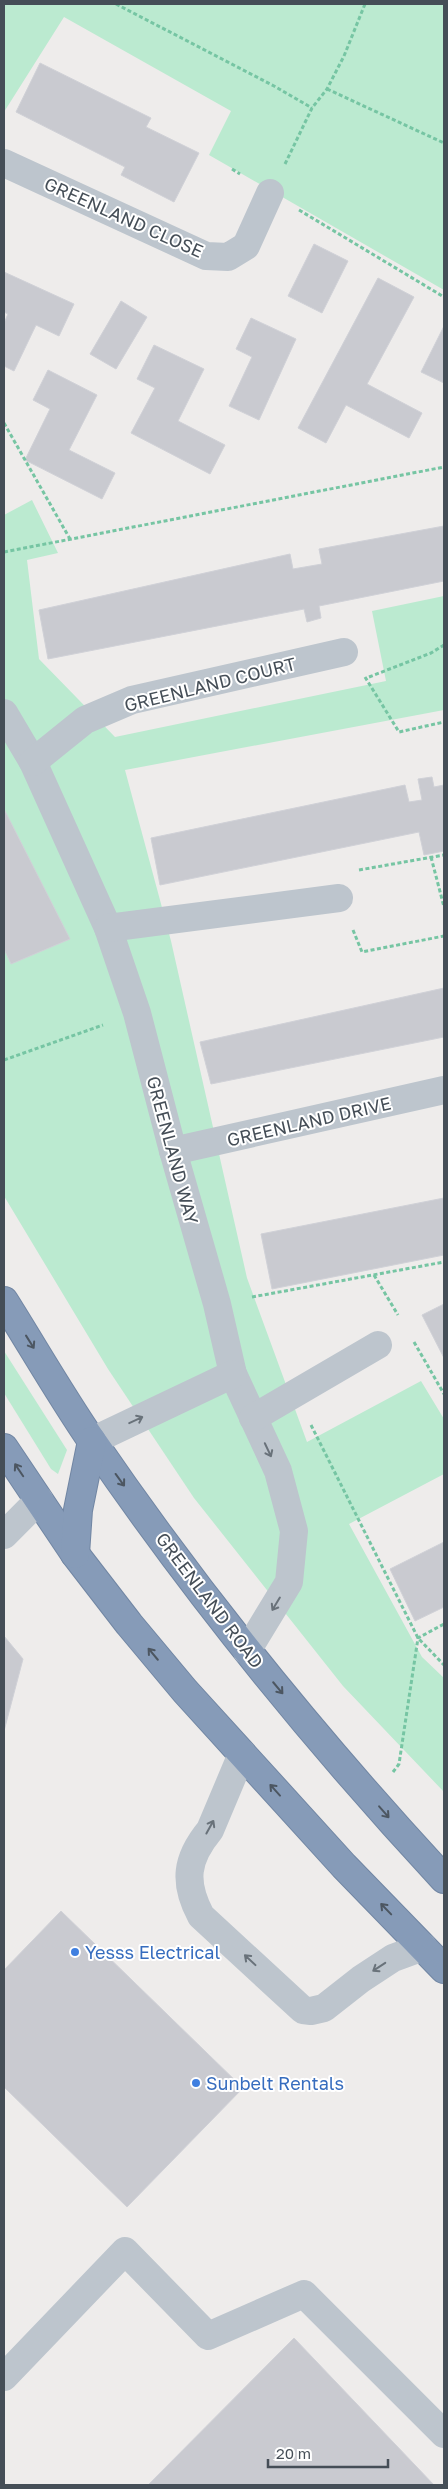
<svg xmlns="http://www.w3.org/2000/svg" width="448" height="2489" font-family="'Golos Text',sans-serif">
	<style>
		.green { fill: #bbead0 }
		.building { fill: #c9cad0; stroke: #d0d1d7 }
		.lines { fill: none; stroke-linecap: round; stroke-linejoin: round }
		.highway-casing { stroke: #7186a3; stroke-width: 30 }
		.path { stroke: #76c5a3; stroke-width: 3; stroke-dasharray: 4 2.5; stroke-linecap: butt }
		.minor { stroke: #bdc5cd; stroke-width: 28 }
		.highway { stroke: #869bb8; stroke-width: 28 }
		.oneway { stroke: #4c5661 }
		.oneway2 { stroke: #69727a }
		.shop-dot { fill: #3f7fe0; stroke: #fff; stroke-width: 2 }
		.labels { text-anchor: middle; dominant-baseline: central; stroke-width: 4; stroke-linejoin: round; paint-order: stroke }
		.street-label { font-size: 18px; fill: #454e57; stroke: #fff }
		.shop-label { font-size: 18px; fill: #366cbe; stroke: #fff; text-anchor: start }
	</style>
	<rect width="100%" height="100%" fill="#eeeceb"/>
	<g class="green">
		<polygon points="4,4 444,4 444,290 209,155 231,111 64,17 4,112"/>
		<polygon points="32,500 58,553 27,560 39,659 115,737 386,681 372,611 444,596 444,710 125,770 171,941 247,1278 307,1442 421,1381 444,1419 444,1474 349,1524 422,1657 444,1678 444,1792 343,1686 194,1498 108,1369 4,1196 4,515"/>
		<polygon points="4,1351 67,1450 58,1474 51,1469 4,1393"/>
	</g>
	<g class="building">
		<polygon points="40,63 151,118 146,127 199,153 174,202 121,175 125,167 16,112"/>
		<polygon points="314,244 348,261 322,313 288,296"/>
		<polygon points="4,272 74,304 59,336 36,325 14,371 4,366 4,323 8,314 4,312"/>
		<polygon points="378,278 414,297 367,384 422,413 409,438 346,405 326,443 298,428"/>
		<polygon points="121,301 147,317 116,369 90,354"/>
		<polygon points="251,318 296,339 259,420 229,406 252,357 236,349"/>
		<polygon points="444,326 444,383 421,372"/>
		<polygon points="154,345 204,369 178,421 225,445 210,474 131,433 155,388 137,379"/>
		<polygon points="48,370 97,395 69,450 115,473 102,499 25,460 50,409 33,400"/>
		<polygon points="444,526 444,581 319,606 321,618 307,622 304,609 48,659 39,610 290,554 293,569 322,564 319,549"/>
		<polygon points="432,777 434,787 444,785 444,851 424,855 419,832 160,885 151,838 405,785 409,802 422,800 418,779"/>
		<polygon points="4,809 70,939 11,964 4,949"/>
		<polygon points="444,988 444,1037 211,1084 200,1042"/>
		<polygon points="444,1198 444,1255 272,1289 261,1234"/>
		<polygon points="444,1304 444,1358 422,1315"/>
		<polygon points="444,1542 444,1607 415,1621 390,1569"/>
		<polygon points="4,1636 23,1659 4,1731"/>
		<polygon points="61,1911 243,2088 127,2207 4,2087 4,1970"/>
		<polygon points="294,2338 434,2485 148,2485"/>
	</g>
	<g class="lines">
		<g class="highway-casing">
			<g id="highway">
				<path d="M4,1301c29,46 57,95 88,140 106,155 225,301 352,438"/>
				<polyline points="4,1448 75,1554 129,1624 185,1691 344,1866 444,1969"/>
				<polyline points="75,1554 78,1510 92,1441"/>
			</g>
		</g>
		<g class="path">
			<polyline points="116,4 274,86 312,108"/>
			<polyline points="327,89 444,143"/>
			<polyline points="285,164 312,108 327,89 344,56 365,4"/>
			<polyline points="232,169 240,174"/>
			<polyline points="299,210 444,297"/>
			<polyline points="4,423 70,539"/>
			<polyline points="4,552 444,467"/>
			<polyline points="365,677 399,732 444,722"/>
			<polyline points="369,677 431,653 444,645"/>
			<polyline points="431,857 444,907"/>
			<polyline points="359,870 444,855"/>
			<polyline points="353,930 362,952 444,936"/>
			<polyline points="4,1060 103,1025"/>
			<polyline points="374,1275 398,1315"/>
			<polyline points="252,1297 444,1262"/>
			<polyline points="414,1342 444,1394"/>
			<polyline points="311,1425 418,1638 444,1665"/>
			<polyline points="393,1772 399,1764 418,1638 444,1624"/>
		</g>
		<g class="minor">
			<polyline points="4,163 206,256 228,257 246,246 270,193"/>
			<polyline points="4,713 33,762 108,928 137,1013 173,1151 217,1304 233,1374 278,1471 294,1531 289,1582 247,1651"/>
			<polyline points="33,762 85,720 132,700 344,652"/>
			<polyline points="108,928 339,898"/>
			<polyline points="173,1151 444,1090"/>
			<polyline points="253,1418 378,1345"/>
			<polyline points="92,1441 233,1374"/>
			<polyline points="4,1535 39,1500"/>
			<path d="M242,1754l-32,76c-24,29 -27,52 -9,86l102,94 8,1 13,-3 37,-29 32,-21 30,-11"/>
			<polyline points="4,2377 125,2251 208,2336 304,2294 444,2434"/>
		</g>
		<use href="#highway" class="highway"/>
	</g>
	<defs><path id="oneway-shaft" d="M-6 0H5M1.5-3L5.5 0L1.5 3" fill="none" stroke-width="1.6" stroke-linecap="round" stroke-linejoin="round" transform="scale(1.25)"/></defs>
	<g class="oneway">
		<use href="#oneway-shaft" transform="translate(30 1342) rotate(58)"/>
		<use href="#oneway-shaft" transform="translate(19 1470) rotate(-124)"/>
		<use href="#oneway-shaft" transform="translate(120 1480) rotate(54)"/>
		<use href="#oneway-shaft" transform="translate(153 1654) rotate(-130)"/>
		<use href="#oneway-shaft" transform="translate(278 1688) rotate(50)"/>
		<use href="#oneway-shaft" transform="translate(275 1790) rotate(-132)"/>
		<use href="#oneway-shaft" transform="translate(384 1812) rotate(49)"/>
		<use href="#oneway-shaft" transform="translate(386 1909) rotate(-134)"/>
	</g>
	<g class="oneway2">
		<use href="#oneway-shaft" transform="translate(136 1420) rotate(-25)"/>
		<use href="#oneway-shaft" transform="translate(268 1450) rotate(65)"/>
		<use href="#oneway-shaft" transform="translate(276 1604) rotate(121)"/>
		<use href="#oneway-shaft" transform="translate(210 1827) rotate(-61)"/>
		<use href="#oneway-shaft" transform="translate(250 1960) rotate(-137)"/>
		<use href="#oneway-shaft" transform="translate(379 1967) rotate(147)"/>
	</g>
	<g class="shop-dot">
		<circle cx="75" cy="1952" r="5"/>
		<circle cx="196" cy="2083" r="5"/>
	</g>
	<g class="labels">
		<g class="street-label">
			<text transform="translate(124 217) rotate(24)">GREENLAND CLOSE</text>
			<text transform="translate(210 684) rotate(-14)">GREENLAND COURT</text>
			<text transform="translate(309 1121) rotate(-13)">GREENLAND DRIVE</text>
			<text transform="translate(173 1150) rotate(75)">GREENLAND WAY</text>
			<text transform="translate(210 1600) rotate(53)">GREENLAND ROAD</text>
		</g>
		<g class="shop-label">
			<text x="85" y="1952">Yesss Electrical</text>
			<text x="206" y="2083">Sunbelt Rentals</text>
		</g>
	</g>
	<rect width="448" height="2489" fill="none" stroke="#454e57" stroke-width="10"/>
	<path d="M268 2459v8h120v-8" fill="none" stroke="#454e57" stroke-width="2.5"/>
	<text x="276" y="2459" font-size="15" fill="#454e57" stroke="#ffffff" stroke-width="4" paint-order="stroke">20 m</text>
</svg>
